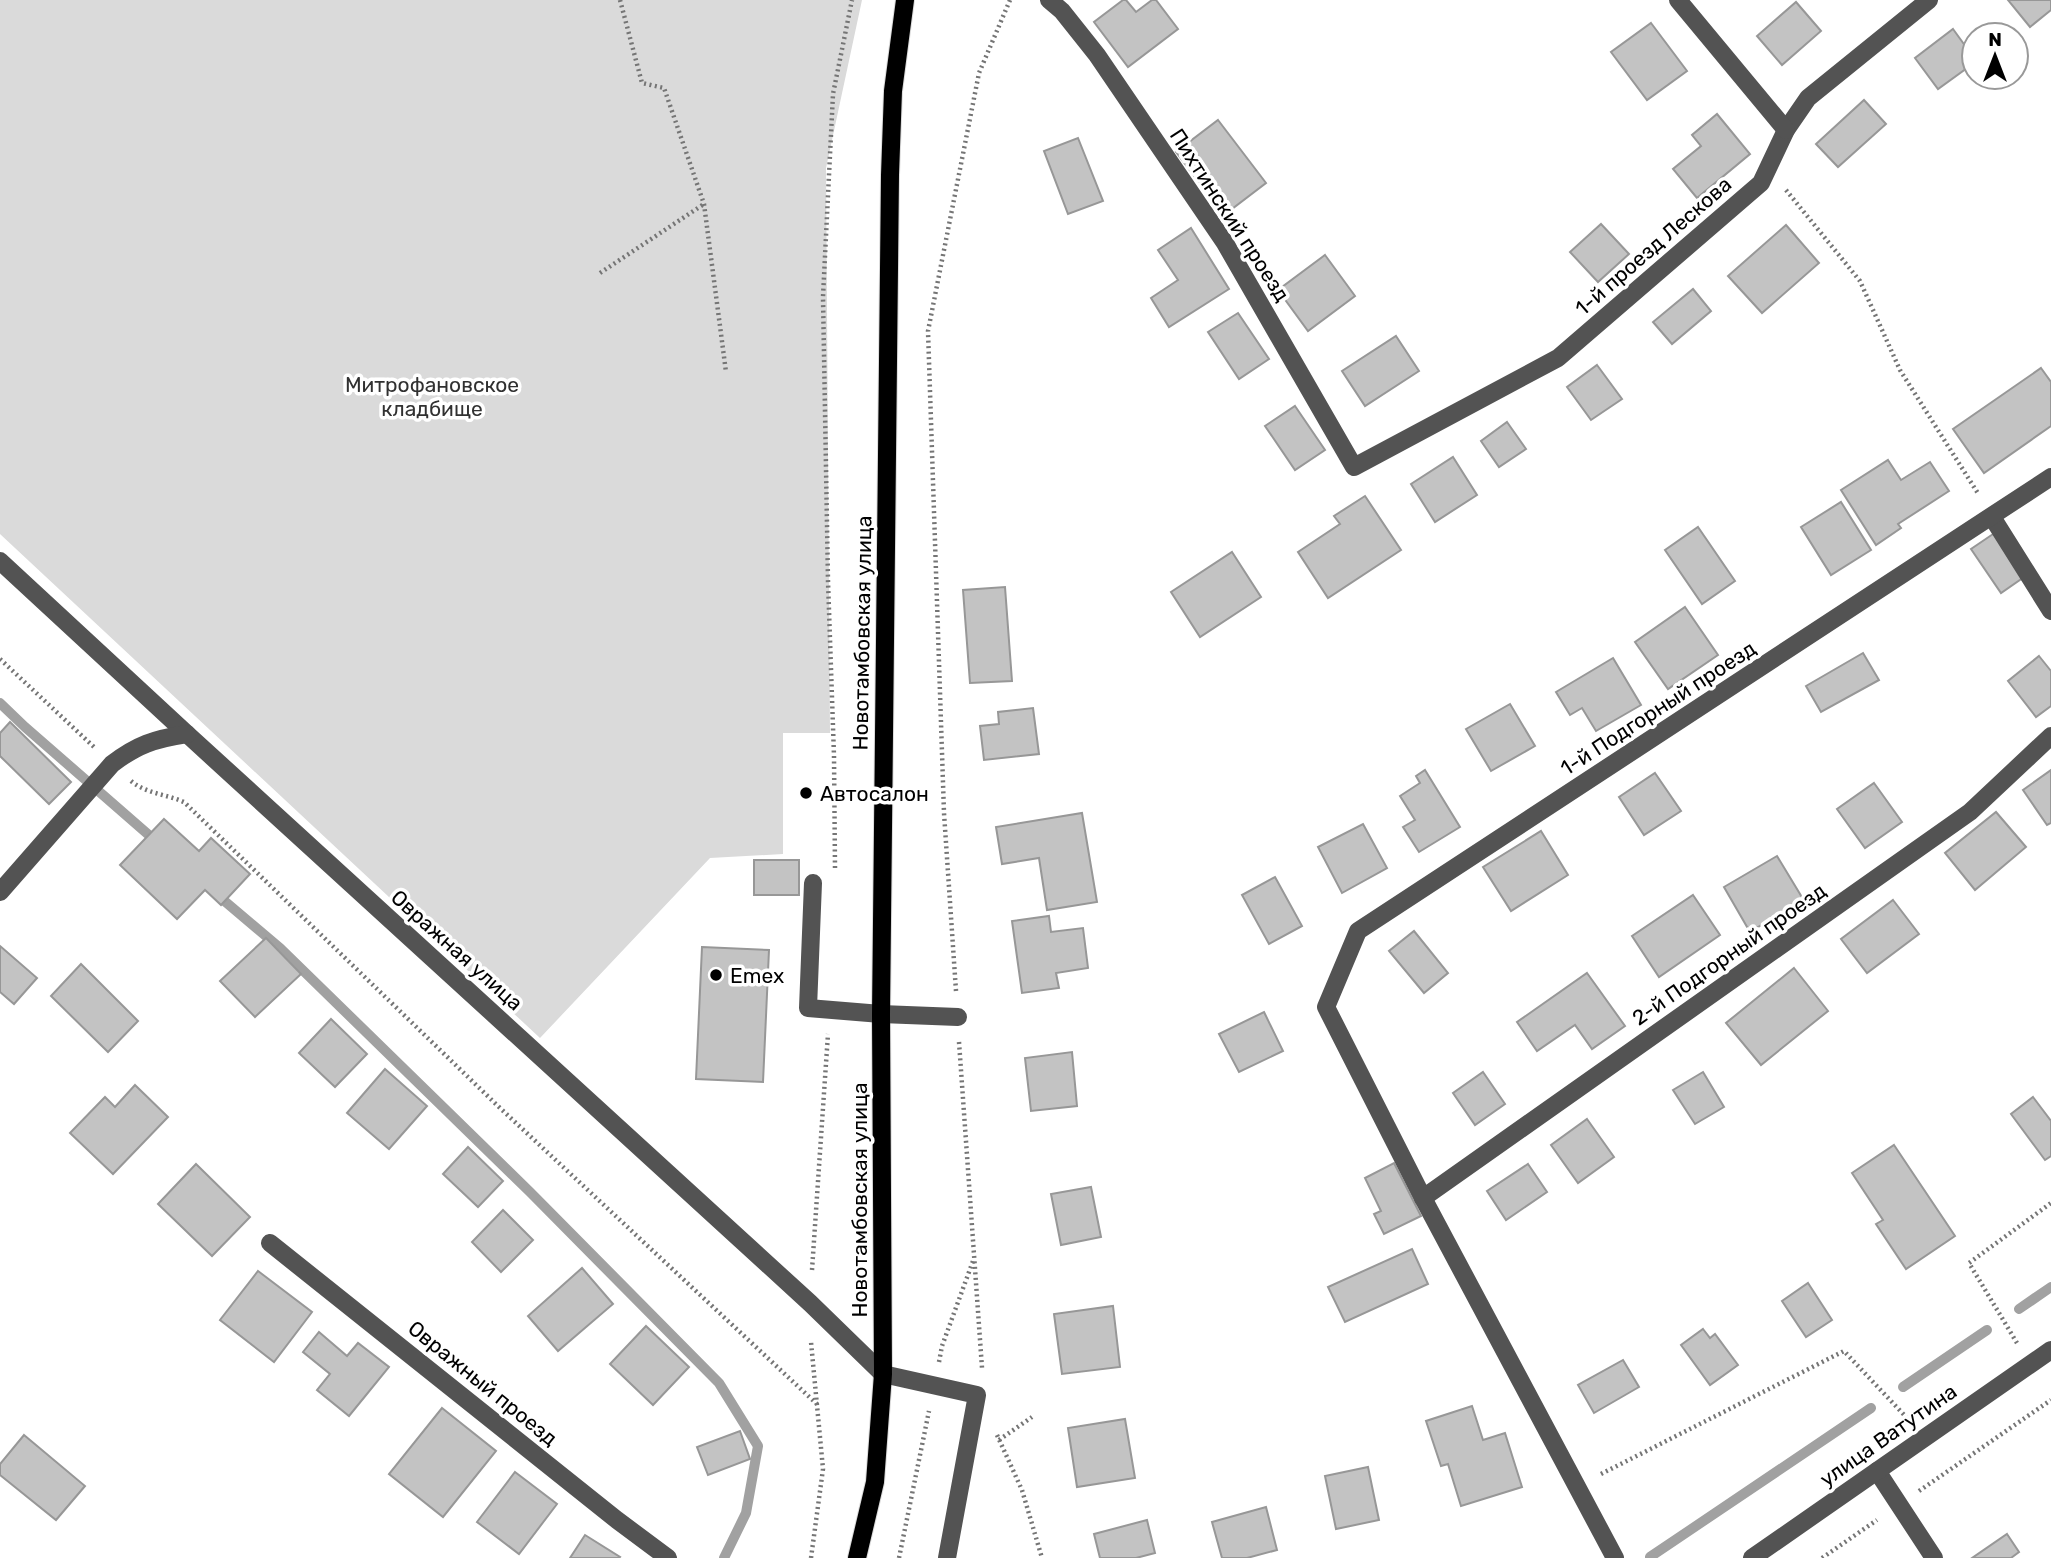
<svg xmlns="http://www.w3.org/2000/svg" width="2051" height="1558" font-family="Rubik,sans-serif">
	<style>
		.green { fill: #dadada }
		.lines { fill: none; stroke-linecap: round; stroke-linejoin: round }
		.stream { stroke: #a1a1a1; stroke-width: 10 }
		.building { fill: #c3c3c3; stroke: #979797; stroke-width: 2 }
		.major-casing { stroke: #dbdbdb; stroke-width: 20 }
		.path { stroke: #757575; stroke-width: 4.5; stroke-dasharray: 2 3.5; stroke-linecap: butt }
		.minor { stroke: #535353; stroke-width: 18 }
		.major { stroke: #000; stroke-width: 18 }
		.poi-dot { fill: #000; stroke: #fff; stroke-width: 2.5 }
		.labels { text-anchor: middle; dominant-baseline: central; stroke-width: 7; stroke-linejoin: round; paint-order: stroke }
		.street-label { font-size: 21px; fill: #000; stroke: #fff }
		.park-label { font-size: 21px; fill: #313131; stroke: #fff }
		.poi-label { font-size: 21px; fill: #000; stroke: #fff; text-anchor: start }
	</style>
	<rect width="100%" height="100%" fill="#fff"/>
	<polygon class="green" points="0,0 862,0 826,168 830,733 783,733 783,854 710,858 540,1038 0,534"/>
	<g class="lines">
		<g class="stream">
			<polyline points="0,703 25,727 158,843"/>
			<polyline points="215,893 280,948 530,1192 719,1383 758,1446 746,1513 724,1558"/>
			<polyline points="2019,1309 2051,1287"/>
			<polyline points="1903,1387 1987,1330"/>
			<polyline points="1650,1557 1871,1408"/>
		</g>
	</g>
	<g class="building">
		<polygon points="1123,0 1126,0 1136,12 1152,0 1156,0 1178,29 1128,67 1094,22"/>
		<polygon points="2008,0 2051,0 2051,10 2030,27"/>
		<polygon points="1796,2 1821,31 1782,65 1757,36"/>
		<polygon points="1651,23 1687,71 1647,100 1611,52"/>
		<polygon points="1953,29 1974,58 1974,63 1938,89 1915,58"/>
		<polygon points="1864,100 1886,124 1838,167 1816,144"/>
		<polygon points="1717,114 1750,154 1697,198 1673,169 1701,146 1692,135"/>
		<polygon points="1218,120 1266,183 1224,215 1176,152"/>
		<polygon points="1078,138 1103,201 1068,214 1044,151"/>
		<polygon points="1601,224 1629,254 1598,282 1570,252"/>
		<polygon points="1786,225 1819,263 1762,313 1728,276"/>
		<polygon points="1191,228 1229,289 1169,327 1151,298 1178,280 1158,250"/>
		<polygon points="1325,255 1355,296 1308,331 1278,290"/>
		<polygon points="1693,289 1711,311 1672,344 1653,322"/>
		<polygon points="1238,313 1269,359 1239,379 1208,332"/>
		<polygon points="1396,336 1419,371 1365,406 1342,371"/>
		<polygon points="1597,365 1622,399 1591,420 1567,387"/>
		<polygon points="2041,368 2051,382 2051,426 1984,473 1953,429"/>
		<polygon points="1295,406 1325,450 1295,470 1265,426"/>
		<polygon points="1507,422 1526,449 1499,467 1481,441"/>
		<polygon points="1453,457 1477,495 1435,522 1411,484"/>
		<polygon points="1888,460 1901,480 1930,462 1949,491 1898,524 1901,528 1876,545 1841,490"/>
		<polygon points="1365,496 1401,550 1328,598 1298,552 1340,524 1334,516"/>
		<polygon points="1841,502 1871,550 1831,575 1801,527"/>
		<polygon points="1698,527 1735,581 1702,604 1665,550"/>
		<polygon points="1996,532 2027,575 2001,593 1971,549"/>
		<polygon points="1232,552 1261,597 1200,637 1171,592"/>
		<polygon points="1005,587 1012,681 970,683 963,590"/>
		<polygon points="1685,607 1718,655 1668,689 1635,642"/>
		<polygon points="1863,653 1879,680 1821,712 1806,686"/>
		<polygon points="2039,656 2051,671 2051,706 2036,717 2008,681"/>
		<polygon points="1613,658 1641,705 1596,731 1582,708 1570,715 1556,692"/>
		<polygon points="1510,704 1535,746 1491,771 1466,729"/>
		<polygon points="1033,708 1039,754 984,760 980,726 999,724 998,712"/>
		<polygon points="10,722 71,782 49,804 0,756 0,733"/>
		<polygon points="1425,770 1460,827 1419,852 1403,827 1415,820 1400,796 1420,783 1416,776"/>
		<polygon points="2051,770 2051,823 2047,825 2023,790"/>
		<polygon points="1655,773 1681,811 1644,835 1619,797"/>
		<polygon points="1874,783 1902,822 1865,848 1837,809"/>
		<polygon points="1996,812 2026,847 1975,890 1945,853"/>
		<polygon points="1082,813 1097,902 1047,910 1039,858 1002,864 996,827"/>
		<polygon points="164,819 199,851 211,838 250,874 221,905 205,890 177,919 120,865"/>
		<polygon points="1363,824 1387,868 1342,893 1318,847"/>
		<polygon points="1541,831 1568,875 1511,911 1483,867"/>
		<polygon points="1777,856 1803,899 1750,932 1724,887"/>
		<rect x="754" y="860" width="45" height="35"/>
		<polygon points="1275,877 1302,926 1269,944 1242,895"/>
		<polygon points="1693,895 1720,935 1659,977 1632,936"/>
		<polygon points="1893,900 1919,934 1867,973 1841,939"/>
		<polygon points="1049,916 1051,932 1083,928 1088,968 1056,973 1059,988 1022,993 1012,921"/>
		<polygon points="1414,931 1448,973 1424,993 1389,951"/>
		<polygon points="266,938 301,974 255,1017 220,981"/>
		<polygon points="0,946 37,978 14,1004 0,992"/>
		<polygon points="702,947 769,950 763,1082 696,1079"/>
		<polygon points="81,964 138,1021 108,1052 51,996"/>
		<polygon points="1794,968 1828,1011 1761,1065 1726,1023"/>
		<polygon points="1587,973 1625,1026 1592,1049 1575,1025 1537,1051 1517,1022"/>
		<polygon points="1264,1012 1283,1051 1239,1072 1219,1034"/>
		<polygon points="331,1019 367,1054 335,1087 299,1053"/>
		<polygon points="1072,1052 1077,1106 1031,1111 1025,1058"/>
		<polygon points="385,1069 427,1106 389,1149 347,1113"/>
		<polygon points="1483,1072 1505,1104 1475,1125 1453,1093"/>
		<polygon points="1703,1072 1724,1107 1695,1124 1673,1090"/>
		<polygon points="135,1085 168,1117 113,1174 70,1133 105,1097 115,1107"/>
		<polygon points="2033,1097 2051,1121 2051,1156 2045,1160 2011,1114"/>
		<polygon points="1587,1119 1614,1157 1578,1183 1551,1145"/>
		<polygon points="1894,1145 1955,1236 1906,1269 1876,1224 1883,1220 1852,1173"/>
		<polygon points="468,1147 503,1181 478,1207 443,1174"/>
		<polygon points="1394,1163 1421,1216 1384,1234 1374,1214 1381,1211 1365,1178"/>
		<polygon points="196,1164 250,1217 212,1256 158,1204"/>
		<polygon points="1528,1164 1547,1192 1506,1220 1487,1191"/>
		<polygon points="1091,1187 1101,1237 1061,1245 1051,1194"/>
		<polygon points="503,1210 533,1240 501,1272 472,1242"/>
		<polygon points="1412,1249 1428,1284 1345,1322 1328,1287"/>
		<polygon points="582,1268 613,1304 558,1351 528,1316"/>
		<polygon points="258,1271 312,1312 274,1362 220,1320"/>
		<polygon points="1808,1283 1832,1320 1806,1337 1782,1301"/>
		<polygon points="1113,1306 1120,1367 1062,1374 1054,1314"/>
		<polygon points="646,1326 689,1367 653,1405 610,1364"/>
		<polygon points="1703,1329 1710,1338 1715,1334 1738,1365 1710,1385 1681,1345"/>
		<polygon points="319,1332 347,1356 358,1343 389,1367 349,1416 317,1390 330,1374 303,1352"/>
		<polygon points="1623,1360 1639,1387 1594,1413 1578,1385"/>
		<polygon points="1472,1406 1483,1440 1505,1433 1522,1487 1461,1506 1448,1464 1441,1466 1426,1421"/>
		<polygon points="442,1408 496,1451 443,1517 389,1474"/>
		<polygon points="1125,1419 1135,1478 1077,1487 1068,1428"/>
		<polygon points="740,1431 750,1459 708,1475 697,1447"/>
		<polygon points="24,1435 85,1486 56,1520 0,1475 0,1464"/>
		<polygon points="1368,1467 1379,1520 1336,1529 1325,1476"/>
		<polygon points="515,1472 557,1504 519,1554 477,1522"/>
		<polygon points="1266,1507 1277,1550 1247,1558 1222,1558 1212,1522"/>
		<polygon points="1147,1520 1155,1553 1136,1558 1100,1558 1094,1534"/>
		<polygon points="2007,1534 2019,1552 2011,1558 1972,1558"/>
		<polygon points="585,1535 620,1557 619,1558 570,1558"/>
	</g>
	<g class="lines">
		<g class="major-casing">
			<polyline id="major" points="857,1558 875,1482 883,1374 881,1014 890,175 893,91 905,0"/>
		</g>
		<g class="path">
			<polyline points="620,0 642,83 664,88 704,204 726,372"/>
			<polyline points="1786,190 1860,281 1900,370 1979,495"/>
			<polyline points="600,273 704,204"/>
			<polyline points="0,659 94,747"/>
			<path d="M131,781c16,13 35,13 53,21l316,306 318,297"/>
			<polyline points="835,868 834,756 828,581 823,297 833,94 852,0"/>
			<polyline points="956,991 944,813 928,331 979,73 1010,0"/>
			<polyline points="959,1042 982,1368"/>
			<polyline points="812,1270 828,1034"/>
			<polyline points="2017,1343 1969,1263 2051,1203"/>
			<polyline points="939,1362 942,1346 973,1261"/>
			<polyline points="997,1435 1022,1490 1042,1558"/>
			<polyline points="999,1440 1032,1417"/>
			<polyline points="1601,1474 1844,1351 1908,1419"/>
			<polyline points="1919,1491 2051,1400"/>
			<polyline points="811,1558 823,1469 811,1342"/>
			<polyline points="899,1558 929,1411"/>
			<polyline points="1822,1558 1877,1520"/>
		</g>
		<g class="minor">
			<polyline points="1049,0 1062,11 1097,55 1225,243 1354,467 1558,358 1761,183 1786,130 1808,98 1929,0"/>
			<polyline points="1678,0 1786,130"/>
			<polyline points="1992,517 2051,611"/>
			<polyline points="0,561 187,734 810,1303 883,1374 977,1395 947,1558"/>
			<polyline points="813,883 808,1008 881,1014 958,1017"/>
			<path d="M0,892l112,-128c25,-19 42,-25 75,-30"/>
			<polyline points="1423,1198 1970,812 2051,736"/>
			<polyline points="270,1243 617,1520 668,1558"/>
			<polyline points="1877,1471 1934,1558"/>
			<polyline points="1615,1558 1423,1198 1326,1007 1358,931 2051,477"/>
			<polyline points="1752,1558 2051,1350"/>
		</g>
		<use href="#major" class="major"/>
	</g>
	<g class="poi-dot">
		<circle cx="806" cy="793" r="7"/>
		<circle cx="716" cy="975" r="7"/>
	</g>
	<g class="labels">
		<g class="street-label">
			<text transform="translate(1230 215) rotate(57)">Пихтинский проезд</text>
			<text transform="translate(1653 246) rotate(-41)">1-й проезд Лескова</text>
			<text transform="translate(862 633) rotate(-89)">Новотамбовская улица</text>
			<text transform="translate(1658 708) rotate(-33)">1-й Подгорный проезд</text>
			<text transform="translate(457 950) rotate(42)">Овражная улица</text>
			<text transform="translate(1729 954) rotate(-35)">2-й Подгорный проезд</text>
			<text transform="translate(859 1200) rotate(-90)">Новотамбовская улица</text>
			<text transform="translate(483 1383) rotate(39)">Овражный проезд</text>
			<text transform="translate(1888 1435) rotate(-35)">улица Ватутина</text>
		</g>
		<g class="park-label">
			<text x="432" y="384">Митрофановское<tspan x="432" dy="24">кладбище</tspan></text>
		</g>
		<g class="poi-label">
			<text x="820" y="793">Автосалон</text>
			<text x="730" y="975">Emex</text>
		</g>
	</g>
	<g transform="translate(1995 56)"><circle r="33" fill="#ffffff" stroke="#999999" stroke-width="2"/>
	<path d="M0-5L12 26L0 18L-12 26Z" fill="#000000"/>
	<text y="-10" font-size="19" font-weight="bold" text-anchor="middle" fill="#000000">N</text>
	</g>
</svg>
